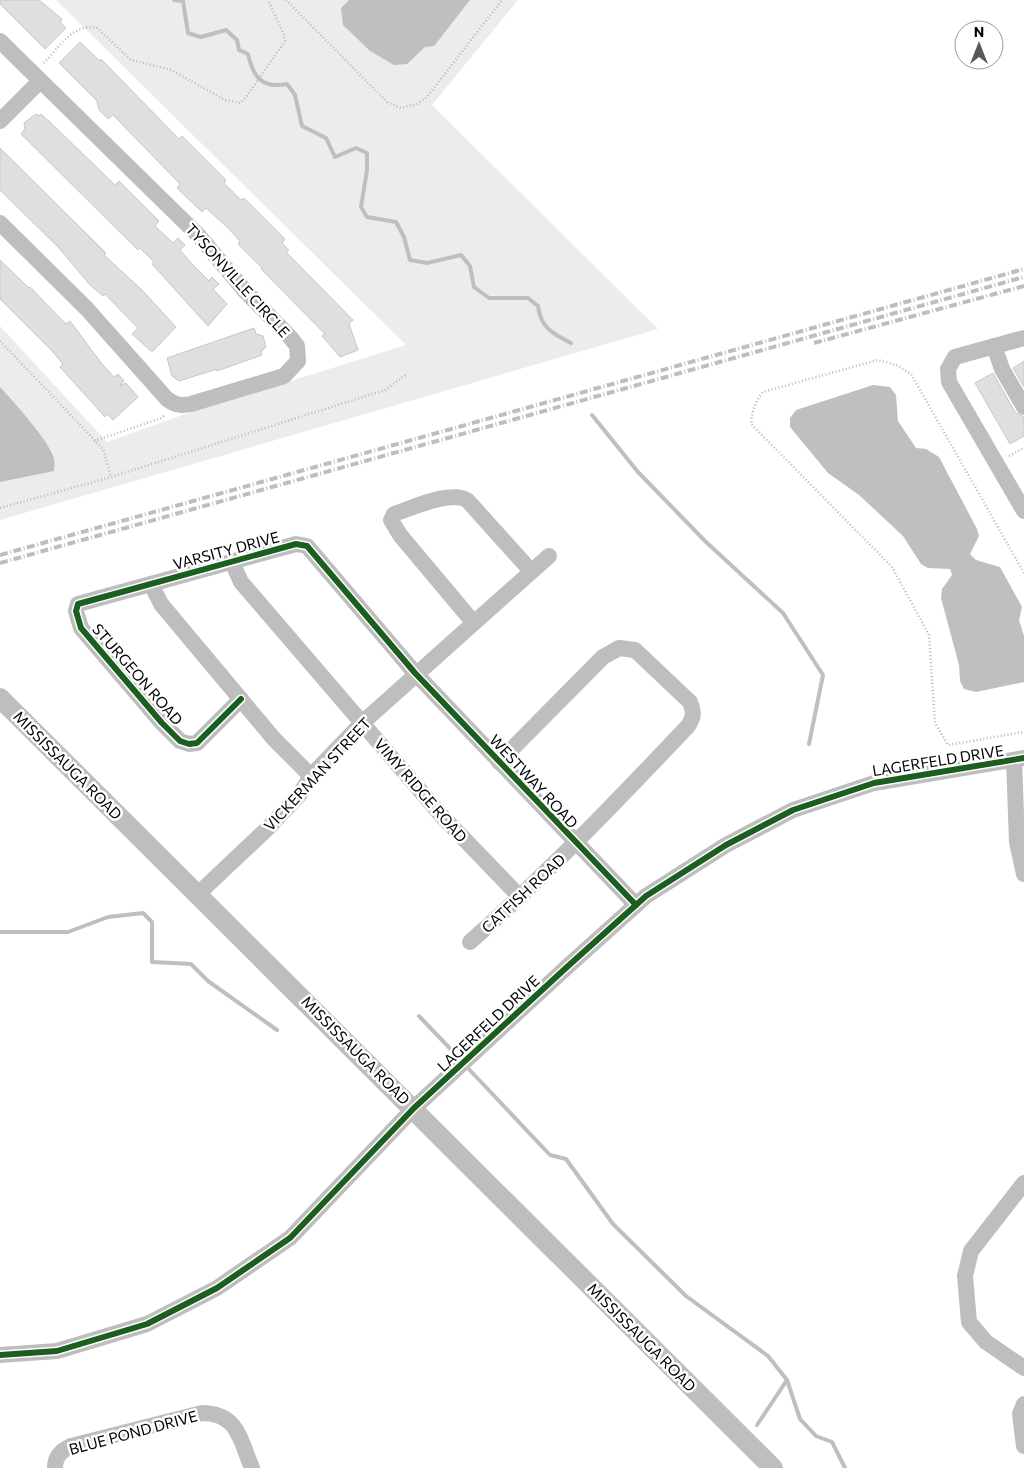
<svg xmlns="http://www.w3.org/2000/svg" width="1024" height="1468" font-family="Commissioner,sans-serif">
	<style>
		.green { fill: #ececec }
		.water { fill: #bfbfbf }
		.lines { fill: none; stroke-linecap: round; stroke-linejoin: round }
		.stream { stroke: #bfbfbf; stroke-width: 4 }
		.building { fill: #dfdfdf; stroke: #c7c7c7 }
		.path { stroke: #b9b9b9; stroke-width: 2.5; stroke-dasharray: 1 2.5; stroke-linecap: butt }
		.minor { stroke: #bebebe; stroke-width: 16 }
		.major { stroke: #bebebe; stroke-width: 20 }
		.rail { stroke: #bebebe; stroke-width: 4; stroke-dasharray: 8 2.5 1 2.5; stroke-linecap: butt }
		.cycleway-casing { stroke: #fff; stroke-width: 9 }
		.cycleway { stroke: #1b5e20; stroke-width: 6 }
		.labels { text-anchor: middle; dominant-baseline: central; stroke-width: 5; stroke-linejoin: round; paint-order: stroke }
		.street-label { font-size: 15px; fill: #000; stroke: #fff }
	</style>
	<rect width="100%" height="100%" fill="#fff"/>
	<polygon class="green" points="56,0 518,0 432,105 658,329 0,520 0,326 107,442 188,413 406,345"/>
	<g class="water">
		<polygon points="349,0 470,0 434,46 425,47 407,64 394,65 370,51 343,25 341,8"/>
		<polygon points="873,385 890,387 896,395 898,421 916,448 926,449 939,457 977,529 979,536 970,554 976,560 1000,567 1022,607 1019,620 1024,636 1024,682 976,692 964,689 960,681 959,665 941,598 942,589 952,575 950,569 928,568 921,564 903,536 859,495 828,473 790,427 790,418 796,410"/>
		<path d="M0,387c12,13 51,56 54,72 1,4 0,8 0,12l-54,11z"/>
	</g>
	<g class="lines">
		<g class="stream">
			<path d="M174,0l9,1 5,32 13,4 25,-7 11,10 2,10 9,4c5,23 14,35 39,30l8,11 7,31 24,12 9,19 21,-9 11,5v17l-6,37 6,10 29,5 8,15 6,23 17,3 34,-8 9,11 4,21 15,11h39l10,8c2,21 15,28 33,37"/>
			<polyline points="592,415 638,472 705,541 783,613 823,675 809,744"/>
			<polyline points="0,932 68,932 108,917 143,913 152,922 152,962 191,964 208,981 277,1030"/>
			<polyline points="419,1016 461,1060"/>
			<polyline points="465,1065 550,1155 566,1159 613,1224 686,1296 768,1356 787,1380 800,1419 816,1436 832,1442 845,1468"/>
			<polyline points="757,1425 787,1380"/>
		</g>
	</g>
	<g class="building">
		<polygon points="0,0 39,0 62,19 60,22 66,28 45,49 0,4"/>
		<polygon points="80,42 100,61 101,59 179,139 182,136 226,180 224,183 241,200 244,198 285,239 282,243 289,250 286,252 353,320 349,324 358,350 340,357 322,336 325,334 261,269 262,268 238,244 240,241 227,227 206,208 202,212 177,188 180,184 113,115 108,119 99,110 97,101 59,63"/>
		<polygon points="36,114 39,116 41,114 52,124 115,185 119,181 159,221 155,226 173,243 178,238 185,245 180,250 191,263 209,281 212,277 219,284 213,289 227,304 208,326 152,264 154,262 140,248 138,250 21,134 25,129 24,123"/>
		<polygon points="0,148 104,251 106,253 104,255 142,290 176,327 153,351 151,351 132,334 138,328 135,325 105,294 103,296 90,285 58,247 0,190"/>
		<polygon points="0,260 29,288 30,287 66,324 70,321 102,364 114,377 118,374 124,381 119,386 126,383 138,397 113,420 107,414 105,417 60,367 63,364 52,351 0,299"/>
		<polygon points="254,328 256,334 263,336 266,347 261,352 262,355 217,371 217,369 179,381 172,376 167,358"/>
		<polygon points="1024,361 1024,387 1013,368"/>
		<polygon points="993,373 1015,412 1024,417 1024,436 1010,444 975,383"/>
	</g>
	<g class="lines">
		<g class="path">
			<polyline points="286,0 387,102 401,108 417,104 427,97 502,0"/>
			<path d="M44,63c14,-15 30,-41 53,-35l34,32 40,10 54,30 15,3 6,-6 39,-56 -1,-6 -16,-35"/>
			<polyline points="0,341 103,449 111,477"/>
			<polyline points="94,441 162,418 165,414"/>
			<polyline points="1009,456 1024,448"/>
			<polyline points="0,508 111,477 385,390 407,374"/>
			<path d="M1024,573l-113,-199 -15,-9 -18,-5 -115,32c-8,10 -11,19 -12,32l141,143 37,68 6,88 13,22 76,-13"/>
		</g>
		<g class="minor">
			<path d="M0,41l199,195 47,56 44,45 7,9 1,15 -14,15 -93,28c-10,2 -16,1 -24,-5l-80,-90 -87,-86"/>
			<polyline points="0,121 40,81"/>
			<polyline points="1024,338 955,357 948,369 949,382 1024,511"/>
			<polyline points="994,346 1002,369 1024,407"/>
			<polyline points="232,562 241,582 442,816 520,897"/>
			<polyline points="151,584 161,604 274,739 311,776"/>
			<path d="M473,622l-73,-87 -9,-15 3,-6c18,-6 58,-25 74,-13l63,70"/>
			<polyline points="241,699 197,743 189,744 180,741 162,723 81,628 76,611 78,604 296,544 307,546 415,673 636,905"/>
			<polyline points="1014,760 1017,842 1024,874"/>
			<polyline points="198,894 268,828 300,794 311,776 362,723 549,556"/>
			<path d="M470,942c77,-68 148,-142 218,-216 6,-9 6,-14 2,-24l-55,-52 -16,-2 -16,9 -104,105"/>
			<polyline points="1024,1183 971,1251 965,1276 969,1322 986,1342 1024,1368"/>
			<polyline points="0,1355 57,1351 147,1324 217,1288 290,1238 414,1108 567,967 646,896 726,845 793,810 874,783 1024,758"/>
			<polyline points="1024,1404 1020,1414 1024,1446"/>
			<path d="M55,1468c0,-12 6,-17 16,-22l131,-33c36,0 38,27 50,55"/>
		</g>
		<polyline class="major" points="0,698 773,1468"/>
		<g class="rail">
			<polyline points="814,343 1024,286"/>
			<polyline points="0,555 1024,269"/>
			<polyline points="0,563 1024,277"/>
		</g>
		<g class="cycleway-casing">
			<g id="cycleway">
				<polyline points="241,699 197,743 189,744 180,741 162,723 81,628 76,611 78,604 296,544 307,546 415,673 636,905"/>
				<polyline points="0,1355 57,1351 147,1324 217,1288 290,1238 414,1108 567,967 646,896 726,845 793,810 874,783 1024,758"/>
			</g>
		</g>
		<use href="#cycleway" class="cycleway"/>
	</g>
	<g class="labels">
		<g class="street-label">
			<text transform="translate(238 280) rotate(48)">TYSONVILLE CIRCLE</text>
			<text transform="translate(226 550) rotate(-15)">VARSITY DRIVE</text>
			<text transform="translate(138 674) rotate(49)">STURGEON ROAD</text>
			<text transform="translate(938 760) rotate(-9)">LAGERFELD DRIVE</text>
			<text transform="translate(68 765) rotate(45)">MISSISSAUGA ROAD</text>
			<text transform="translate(317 774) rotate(-47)">VICKERMAN STREET</text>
			<text transform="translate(534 781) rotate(47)">WESTWAY ROAD</text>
			<text transform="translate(421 790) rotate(49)">VIMY RIDGE ROAD</text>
			<text transform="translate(523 893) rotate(-43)">CATFISH ROAD</text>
			<text transform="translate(488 1023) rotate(-43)">LAGERFELD DRIVE</text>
			<text transform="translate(356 1050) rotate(45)">MISSISSAUGA ROAD</text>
			<text transform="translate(642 1337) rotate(45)">MISSISSAUGA ROAD</text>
			<text transform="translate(133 1432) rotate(-15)">BLUE POND DRIVE</text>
		</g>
	</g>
	<g transform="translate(979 45)"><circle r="24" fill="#ffffff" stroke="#999999"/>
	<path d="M0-4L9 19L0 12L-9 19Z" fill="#595959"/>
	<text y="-8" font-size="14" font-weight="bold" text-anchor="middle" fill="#000000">N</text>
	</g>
</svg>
